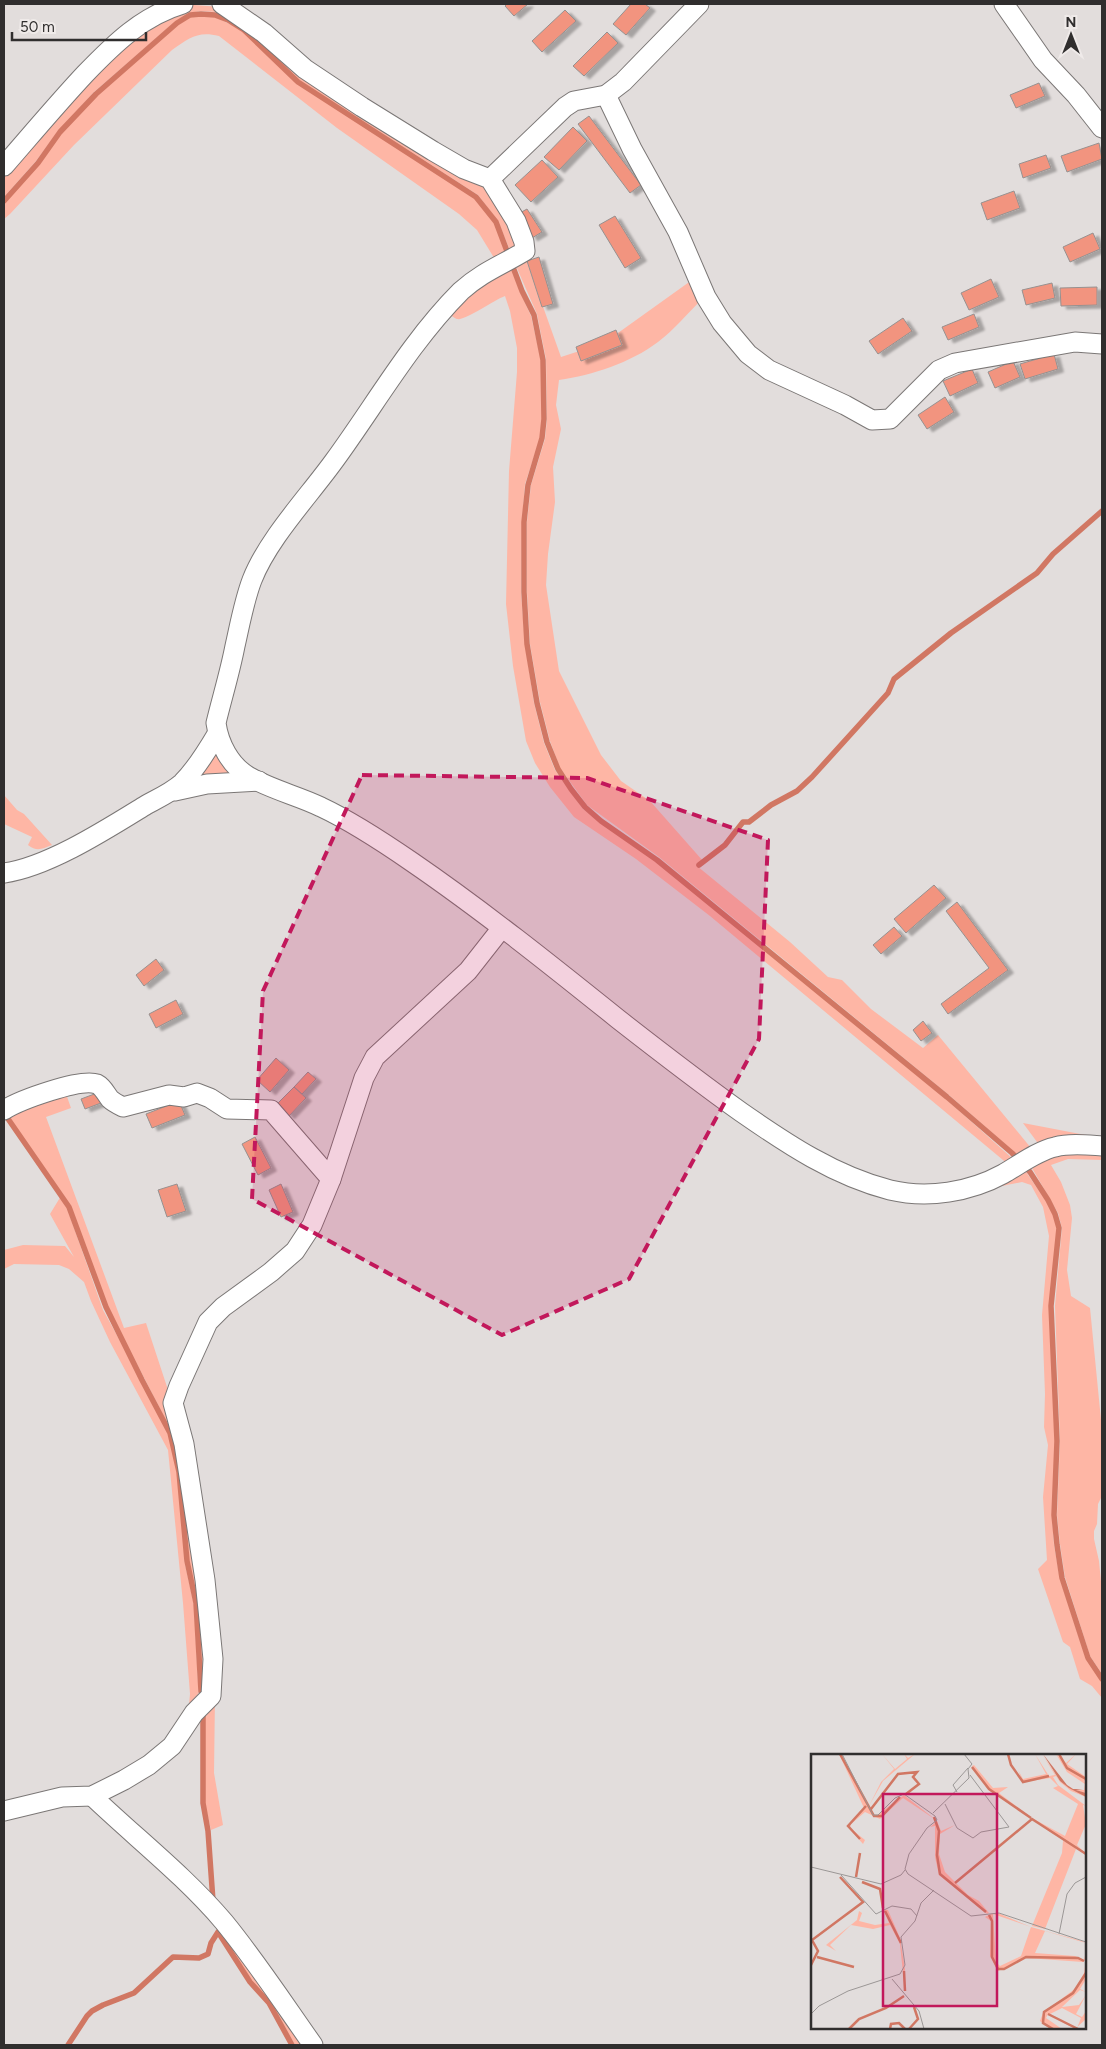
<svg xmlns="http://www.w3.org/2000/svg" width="1106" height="2049" font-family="Figtree,sans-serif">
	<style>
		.green { fill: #feb6a5 }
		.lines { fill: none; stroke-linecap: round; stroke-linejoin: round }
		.stream { stroke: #d17763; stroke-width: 5.5 }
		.building { fill: #f2947f; stroke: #969190; filter: url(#shadow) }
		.minor-casing { stroke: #7b7776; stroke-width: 21 }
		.minor { stroke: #fff; stroke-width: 19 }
		.marked { fill: #c2185b; fill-opacity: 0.2; stroke: #c2185b; stroke-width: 4; stroke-dasharray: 10 6; stroke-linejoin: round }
		.inset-river { fill: none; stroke: #d17763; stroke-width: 2.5 }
		.inset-road { fill: none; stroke: #9b9796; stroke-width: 1 }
		.view { fill: #c2185b; fill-opacity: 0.15; stroke: #c2185b; stroke-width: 2.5 }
		.inset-edge { fill: none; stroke: #302e2e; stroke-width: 2.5 }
	</style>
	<defs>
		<filter id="shadow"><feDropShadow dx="5.5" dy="3" stdDeviation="1" flood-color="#0004"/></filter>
	</defs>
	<rect width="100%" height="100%" fill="#e2dddc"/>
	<g class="green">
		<polygon points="194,5 221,7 489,182 520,243 511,253 498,221 478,195 299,80 245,28 229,18 215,12 201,11 189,13 176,21 94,92 58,131 36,161 4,197 4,171 108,55 182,7"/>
		<path d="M201,15l13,1 29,15 54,51 102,67 59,36 17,13 20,24 12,32 -11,7 -19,-31 -18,-16 -122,-86 -118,-92c-22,-5 -29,2 -47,14l-98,95 -64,69 -6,5v-16l35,-39 22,-31 36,-38 81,-71 12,-8z"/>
		<path d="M526,259l35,98 43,-14 88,-63 10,19c-14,14 -28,31 -44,43 -28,21 -65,33 -99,38l-3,25 5,24 -8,38 2,35 -7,52 -2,31 13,86 42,84 20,26 29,20 53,60 -6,5 93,76 38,35 14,3 29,29 52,39 15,-13 93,113 -12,8 -70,-61 -290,-238 -72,-52 -27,-37 -10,-27 -10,-39 -10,-58 -3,-52v-70l4,-37 14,-46 2,-19 -1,-61 -9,-45 -21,-48z"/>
		<path d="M509,263l11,29 11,24 10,44 1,59 -2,19 -15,46 -3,38 -1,70 4,52 9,59 10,40 11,27 28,39 73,52 290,238 67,60 -4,6 -299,-249 -74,-57 -62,-42 -24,-30 -15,-24 -9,-22 -13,-75 -7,-62 3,-133 8,-99v-24l-7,-37 -5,-15c-11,4 -40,25 -48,23 -3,-1 -8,-5 -11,-7z"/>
		<polygon points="214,747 236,773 203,781 195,775"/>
		<path d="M4,795l13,15 7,4 28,31c-10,4 -15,7 -24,0l4,-8 -28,-13z"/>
		<polygon points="65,1091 71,1108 46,1117 124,1328 146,1323 170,1396 209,1666 204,1691 198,1603 189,1561 184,1495 172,1432 107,1306 71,1206 5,1111"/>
		<polygon points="1023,1123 1096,1137 1040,1146"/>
		<path d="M1102,1152v8l-34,-1 -17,6 10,17 9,23 2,13 -5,52 4,26 19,12 12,122v66l-4,8 -1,20 -3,7v8l5,22 3,31v82l-12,-18 -25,-79 -5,-33 -3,-29 3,-74 -5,-135 7,-78 -4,-15 -26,-45c21,-16 44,-15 70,-16z"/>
		<polygon points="1026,1172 1046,1201 1054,1214 1057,1228 1050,1306 1055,1441 1052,1515 1054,1545 1060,1579 1086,1659 1102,1682 1102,1698 1092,1686 1080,1679 1070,1647 1063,1642 1038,1569 1047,1560 1043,1497 1048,1445 1044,1427 1045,1394 1042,1315 1049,1236 1043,1207 1031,1185 1022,1182 992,1188"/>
		<polygon points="61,1196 67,1208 103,1310 124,1348 169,1436 178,1472 185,1564 194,1605 199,1702 188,1715 190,1694 183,1603 168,1450 110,1342 91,1301 84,1282 69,1269 59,1265 14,1264 4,1269 4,1250 23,1245 65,1246 74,1257 50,1214"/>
		<polygon points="215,1696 214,1773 223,1825 211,1830 205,1804 205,1706"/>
		<polygon points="220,1931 310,2045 295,2045 271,2002 252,1981"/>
	</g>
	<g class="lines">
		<g class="stream">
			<polyline points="4,201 38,163 60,132 96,94 177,23 190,15 201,14 215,15 228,20 244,30 298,82 476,197 496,222 522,291 534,315 543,360 544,419 542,438 528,485 524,522 524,592 527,644 537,703 547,742 558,769 571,789 585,807 601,821 657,860 947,1097 1012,1153 1030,1172 1048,1200 1055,1214 1059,1228 1051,1306 1057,1441 1054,1515 1057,1545 1062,1578 1088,1658 1102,1679"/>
			<polyline points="699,865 725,845 743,822 749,822 771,805 797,791 812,777 888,693 894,679 951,633 1037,573 1053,554 1102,511"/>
			<polyline points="4,1113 69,1207 106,1307 142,1380 170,1433 179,1472 187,1561 196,1603 201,1691"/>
			<polyline points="203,1711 203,1803 208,1831 213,1901"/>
			<polyline points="68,2045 87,2016 92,2011 103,2005 134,1993 173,1957 199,1958 208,1954 211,1943 218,1932 250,1982 269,2003 292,2045"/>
		</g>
	</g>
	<g class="building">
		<polygon points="507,4 528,4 514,16 505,6"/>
		<polygon points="631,4 645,4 650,8 626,35 613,24"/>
		<polygon points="565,10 576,21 542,52 532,41"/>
		<polygon points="607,32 618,43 584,76 573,66"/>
		<polygon points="1039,83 1045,96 1016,108 1010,95"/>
		<polygon points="589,116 641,185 630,193 578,124"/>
		<polygon points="573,127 587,141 559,170 544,157"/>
		<polygon points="1099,143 1102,159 1067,172 1061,156"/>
		<polygon points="1046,155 1051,168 1023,178 1019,164"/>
		<polygon points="542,160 558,177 531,202 515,185"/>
		<polygon points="1014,191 1020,208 987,220 981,203"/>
		<polygon points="527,209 542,232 532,238 518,214"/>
		<polygon points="615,216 641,258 625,268 599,225"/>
		<polygon points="1093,233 1100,249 1070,262 1063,247"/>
		<polygon points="539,257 553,304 542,307 527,261"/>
		<polygon points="991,279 999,297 969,310 961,293"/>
		<polygon points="1052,283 1055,298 1026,305 1022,290"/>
		<polygon points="1097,287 1097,305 1061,306 1060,288"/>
		<polygon points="974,314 979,327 948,340 942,327"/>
		<polygon points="903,318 912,331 878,354 869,341"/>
		<polygon points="616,330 622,345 581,361 576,347"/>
		<polygon points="1054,354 1058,369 1025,379 1020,364"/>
		<polygon points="1013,361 1020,377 995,388 988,372"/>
		<polygon points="972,369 978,383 950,396 943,381"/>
		<polygon points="945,397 954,412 927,429 918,415"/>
		<polygon points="934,885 946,898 906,933 894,919"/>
		<polygon points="957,902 1008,970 948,1014 941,1004 989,968 946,911"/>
		<polygon points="894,927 902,936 881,954 873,945"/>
		<polygon points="156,959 164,970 144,986 136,975"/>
		<polygon points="176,1000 183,1014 156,1028 149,1014"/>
		<polygon points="923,1021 932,1033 921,1041 913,1030"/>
		<polygon points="276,1058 289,1070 270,1092 257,1080"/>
		<polygon points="308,1072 316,1079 302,1094 294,1087"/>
		<polygon points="294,1087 306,1098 289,1116 277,1104"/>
		<polygon points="97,1093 101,1103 85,1109 81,1099"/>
		<polygon points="179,1101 185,1115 152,1128 146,1114"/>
		<polygon points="255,1137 271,1168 258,1175 242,1144"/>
		<polygon points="177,1184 186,1211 167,1217 158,1190"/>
		<polygon points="281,1184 293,1212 281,1217 269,1190"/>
	</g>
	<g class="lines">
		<g class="minor-casing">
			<g id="minor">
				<path d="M222,4l42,29 41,36 57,38 71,44 31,18 26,10 26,42 8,21 1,9c-23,14 -43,21 -64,40 -50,50 -86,114 -127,170 -26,36 -66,78 -82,119 -8,21 -12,44 -17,66 -5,26 -13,52 -19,77 3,21 14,42 32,53 21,13 51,20 73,31 32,15 62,35 91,55 70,48 140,104 206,157 41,32 81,63 123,93 46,32 94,64 149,78 38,9 80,2 113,-16 16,-9 34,-23 52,-27 15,-4 32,-2 47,-1"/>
				<polyline points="1004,4 1043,60 1076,95 1102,128"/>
				<polyline points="606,95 632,149 678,232 706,297 722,323 748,354 769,370 845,405 872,420 890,419 939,370 955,363 1075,342 1102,344"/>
				<path d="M4,166c27,-31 53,-62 81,-92 29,-30 57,-58 98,-70"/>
				<polyline points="490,179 565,107 574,101 606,95 623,82 699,4"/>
				<polyline points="175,791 207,784 259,781"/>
				<path d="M4,873c44,-6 103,-44 142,-68 11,-6 26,-13 36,-22 14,-14 25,-32 35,-49"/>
				<path d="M4,1110c16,-10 76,-32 93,-26 6,3 9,10 13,15 3,3 9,6 13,8l46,-12 15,2 13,-4 13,5 17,11 44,1 60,69"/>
				<path d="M92,1796c44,42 93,80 132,126 32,39 60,82 89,123"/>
				<polyline points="4,1811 62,1797 92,1796 124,1780 149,1765 172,1746 194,1713 211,1696 213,1659 205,1580 184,1444 173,1403 179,1386 208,1322 223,1307 271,1272 295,1251 312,1225 331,1179 364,1078 375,1057 468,971 501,929"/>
			</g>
		</g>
		<use href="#minor" class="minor"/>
	</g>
	<path class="marked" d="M362,775l225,3 181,62 -9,199 -130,240 -127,56 -250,-136 11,-208z"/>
	<g transform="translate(811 1754)">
		<rect width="275" height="275" fill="#e2dddc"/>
		<path d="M28,0h3l31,61 3,1 28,-21 32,25 -33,-22 -23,21 -15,-7 -14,12 -1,4 15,12 -2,4 -15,-17 16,-19zM71,0l13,15 12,-10 -3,-5 4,4 7,-4 -32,27 -14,25 12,-24 13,-13zM224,0l14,22 6,-1 -13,-21 18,27 26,16 -15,-6 -11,-9 -4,-6 -3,1 5,8 28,21 -3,-1 3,19 -9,21 9,9 -14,-9 4,4 -31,80 -13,-3 30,-73 1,-12 4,1 -35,-24 33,18 13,-32 -25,-16 5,-2 -8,-8 -25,4 -3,-2 -4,-10 5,9 23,-5zM245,0l10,9 10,-9 -9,10 19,13v5l-3,-1 3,2v10l-11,-3h9l1,-6 -18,-12zM163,11l19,23 15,-1 -9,6 33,25 -43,-30 -17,-22zM126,67l4,10 14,-6 -15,9 -1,20 6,18 23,23 11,6 10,12 -2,1 -48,-39 -4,-18v-31l-5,1zM72,155l5,1 12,28 5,31 -1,14 -4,-39 -10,-19 -17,4 -22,-4 -21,20 6,6 -10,-6 31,-25 2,-9 3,2 -3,8 16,4 14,-2zM181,159h6l33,14 51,14 4,2 -41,-12 -10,22 40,3 9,4 2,-8 -1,8 -2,2 -56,-4 -29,13 -8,-15 1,-35 -6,-4zM182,160l38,13 -10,29 -21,10 -4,-4zM275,206v19l-6,10 6,3 -6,-2 -18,17 17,-2 7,-10 -10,19 6,3 4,-6v8l-11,10 -27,-15 -2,4 16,11 -13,-1 -9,-7 3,-8 33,-25 8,-15zM251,254l19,10 -4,10 -27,-14z" fill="#feb6a5" fill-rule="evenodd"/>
		<path d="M232,0l24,31 6,4h10l-7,1 10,3v4l-17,-9 -9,-7z" fill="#d17763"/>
		<path class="inset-river" d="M29,0l34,62h8l18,-19M197,0l3,11 12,17 26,-6M248,0l8,14 19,11M161,13l17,22 42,29M60,55l27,-35 19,-2 -4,5 6,7 -13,10M123,63l5,14 -2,24 3,19 46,38M49,85l-12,-13 18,-20M45,123l4,-24M51,128l18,7 3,19M144,129l77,-64 54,35M74,157l16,32M178,161l3,6v36l6,12h6l22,-12 52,1 6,3M6,203l37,10M0,211l7,-14 -6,-11 51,-38 -23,-25M93,217l1,20M237,260l30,15M38,275l10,-10 27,-11 18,-12M79,275l1,-5 8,-1 6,6M98,275l9,-10 -4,-12M242,275l-10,-6 1,-11 29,-19 13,-20"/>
		<path class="inset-road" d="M31,0l31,61h5l17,-17 9,-4 31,22 2,4 -10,8 -18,26 -4,15 3,5 63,42 28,-3 87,29M146,38l-4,-7 15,-17M134,50l12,24 16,10 8,-6 28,-5 -39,-52M122,59l36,-35 -1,-9 4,-5 -8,-10M0,113l70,17 20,-9 4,-5M30,121l35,39 16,-8 19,3 6,7M248,180l8,-40 8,-11 11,-6M81,225l27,32 5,18M0,260l8,-8 29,-15 52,-17 5,-9 -4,-28 14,-16 6,-18 13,-13"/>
		<path class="view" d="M72,40h114v212h-114z"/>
		<rect width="275" height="275" class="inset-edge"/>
	</g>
	<rect width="1106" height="2049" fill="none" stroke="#302e2e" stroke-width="10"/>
	<g transform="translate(1071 35)" stroke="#efeae9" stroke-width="4" paint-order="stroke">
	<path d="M0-4L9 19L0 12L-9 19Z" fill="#302e2e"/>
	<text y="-8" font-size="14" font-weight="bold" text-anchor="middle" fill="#302e2e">N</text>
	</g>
	<path d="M12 32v8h134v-8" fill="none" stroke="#302e2e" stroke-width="2.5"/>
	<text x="20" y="32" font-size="15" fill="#302e2e" stroke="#efeae9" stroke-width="4" paint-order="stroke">50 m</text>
</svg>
